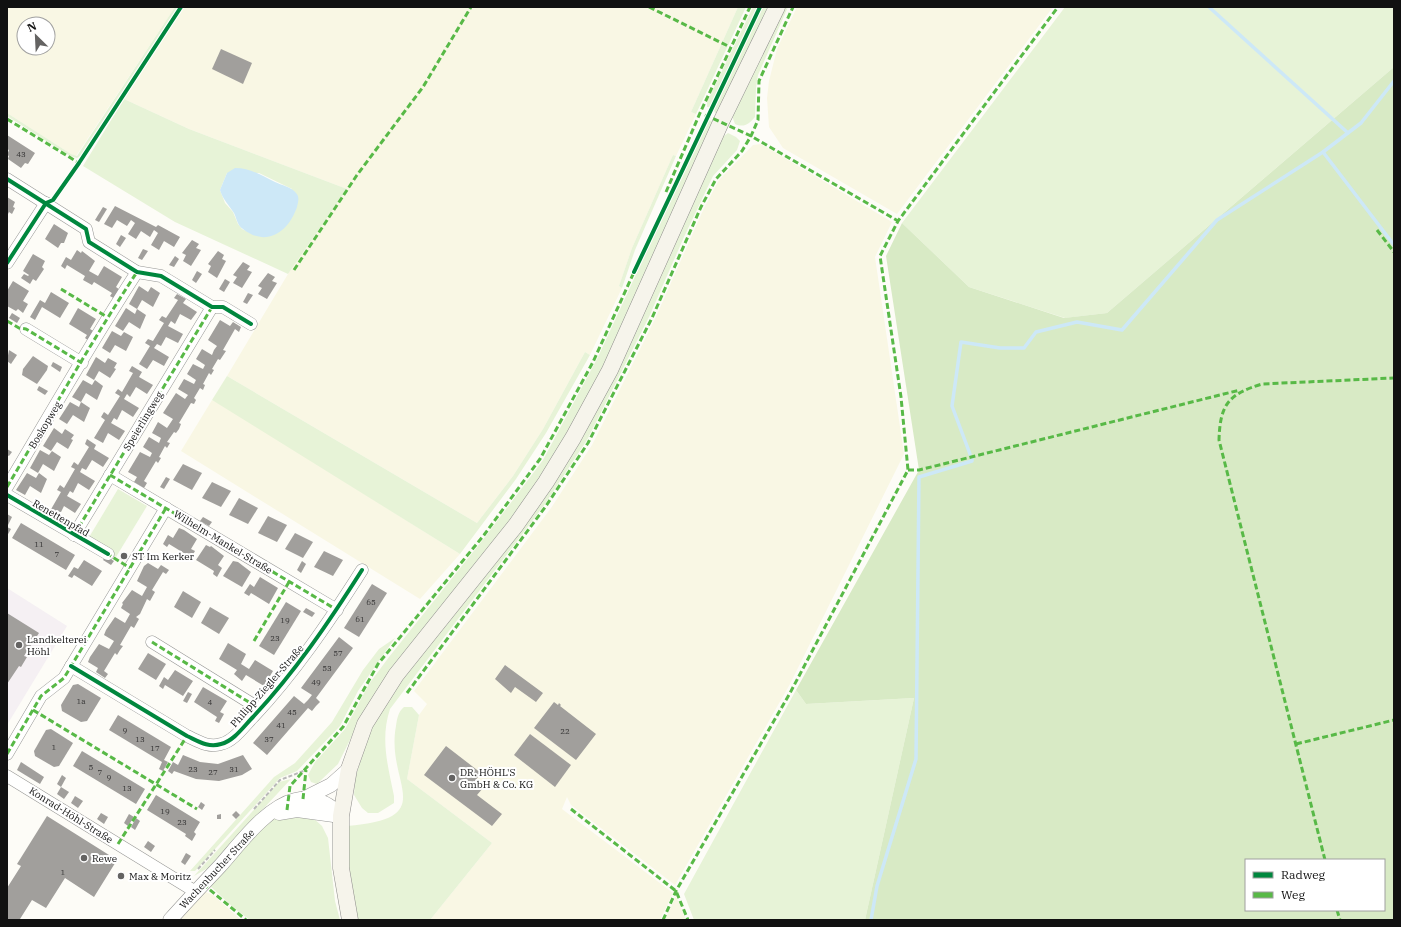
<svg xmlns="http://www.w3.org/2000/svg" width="1401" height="927" font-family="'IBM Plex Serif',serif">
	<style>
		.industrial { fill: #f5f0f3 }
		.farmland { fill: #f9f7e4; fill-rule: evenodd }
		.green { fill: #e7f3d7; fill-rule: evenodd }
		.forest { fill: #d8eac5; fill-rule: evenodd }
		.water { fill: #cde8f7 }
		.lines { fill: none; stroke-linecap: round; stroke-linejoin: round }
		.stream { stroke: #cde8f7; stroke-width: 3.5 }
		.building { fill: #a19f9c }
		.minor-casing { stroke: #979795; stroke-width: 13 }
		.tertiary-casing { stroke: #979795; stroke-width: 15 }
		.secondary-casing { stroke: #8e8d8b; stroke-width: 17 }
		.path { stroke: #b9b9b8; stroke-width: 2; stroke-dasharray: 4 2; stroke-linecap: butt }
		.minor { stroke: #fffffe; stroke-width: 12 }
		.tertiary { stroke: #fffffe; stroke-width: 14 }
		.secondary { stroke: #f6f4eb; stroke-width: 16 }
		.quiet { stroke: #58b947; stroke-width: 3; stroke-dasharray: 6 3; stroke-linecap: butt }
		.cycleway-casing { stroke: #fff; stroke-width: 6 }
		.cycleway { stroke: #00873e; stroke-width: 4 }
		.poi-dot { fill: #646362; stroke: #fff; stroke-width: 1.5 }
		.labels { text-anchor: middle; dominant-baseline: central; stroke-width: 4; stroke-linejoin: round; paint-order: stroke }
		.number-label { font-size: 8px; fill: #353434 }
		.street-label { font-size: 10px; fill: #111; stroke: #fff }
		.poi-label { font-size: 10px; fill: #111; stroke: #fff; text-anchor: start }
	</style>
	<rect width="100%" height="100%" fill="#fdfcf7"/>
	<polygon class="industrial" points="7,588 67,626 7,725"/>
	<g class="farmland">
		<path d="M7,7h168l-99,149 -5,-2 -64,-41zM24,24h24v24h-24z"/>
		<polygon points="183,7 738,7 691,112 696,114 676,156 673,155 632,248 619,286 622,288 590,355 585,352 543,429 513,476 477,523 227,376 288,274 347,189 189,129 124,99"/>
		<polygon points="797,7 1053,7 897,214 783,148 769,127 767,98 769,81 777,49"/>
		<polygon points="761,144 892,222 875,257 904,454 790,684 675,885 571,805 567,797 562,809 673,893 660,920 430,920 492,843 407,779 419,715 427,704 414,691 551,508 592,445 655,319 704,208 719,180 753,145"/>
		<polygon points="212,400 224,406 460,554 420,599 181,451"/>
		<polygon points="203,891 213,895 241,920 176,920"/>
		<polygon points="676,896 686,920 665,920"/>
	</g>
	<g class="green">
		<polygon points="175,7 179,7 82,155 77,158 70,156 7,116 7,113 71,154 77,156"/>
		<polygon points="738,7 746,7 696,114 691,112"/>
		<polygon points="753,7 758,7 710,107 707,107 707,102"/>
		<polygon points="762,7 772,7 721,113 715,113 713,108"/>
		<path d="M783,7h5l-30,68 -2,13 -1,29c-6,7 -11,11 -20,7l-3,-8z"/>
		<polygon points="1065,7 1394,7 1394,67 1107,313 1065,318 969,287 902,223"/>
		<path d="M124,99l65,30 158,60 -59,85 -113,-52 -92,-56zM227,173h32l33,16 -37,46 -13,-6 -4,-5 -5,-12 -8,-9 -5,-13z"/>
		<polygon points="707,120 713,121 607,361 546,472 359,722 338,764 317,784 311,782 308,775 315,762 345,729 369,684 389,657 485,537 543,460 598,357"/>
		<path d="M728,133l8,4 4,4 -3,9 -24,26 -29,61 -35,80 -62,123 -42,64 -155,205c-10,30 -2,57 4,87v7l-16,10h-10l-6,-5 -8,-13 1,-16 15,-49 28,-53 124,-151 199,-388z"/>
		<polygon points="673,155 676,156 635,250 622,288 619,286 632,248"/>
		<polygon points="585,352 590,355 546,433 516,479 460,554 212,400 227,376 477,523 513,476 543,429"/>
		<polygon points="118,489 147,506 116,557 88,539"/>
		<polygon points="395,638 358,691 340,726 297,771 280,778 195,871 190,871 274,777 295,763 332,722 363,670 379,649"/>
		<polygon points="796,690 806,704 914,698 865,920 694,920 684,894"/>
		<path d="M404,707h8l7,8 -12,64 85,64 -62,77h-75l-5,-23 -3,-71c95,-8 38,-42 49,-100 1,-7 2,-14 8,-19z"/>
		<polygon points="291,779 208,868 194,876 279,782"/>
		<polygon points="286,815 313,818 322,826 328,838 335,901 340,920 250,920 235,909 209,885 267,822"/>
	</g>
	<path class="forest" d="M1394,67v853h-529l49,-222 -108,6 -10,-14 123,-220 -33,-214 16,-33 67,64 95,31 43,-5zM1246,860h138v50h-138z"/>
	<path class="water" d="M235,168c15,0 26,7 40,14 6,3 17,5 21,11 4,4 2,9 1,14 -8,24 -30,41 -54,22 -6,-4 -6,-10 -9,-16 -5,-8 -11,-13 -14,-23l7,-17z"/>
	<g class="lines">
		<g class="stream">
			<polyline points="1209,7 1348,133"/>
			<polyline points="1323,152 1394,245"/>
			<polyline points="970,454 952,406 961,342 1000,348 1024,348 1036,332 1077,322 1122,330 1217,220 1323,152 1361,123 1394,81"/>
			<polyline points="871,920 877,886 916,759 919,477 972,461 972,459"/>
		</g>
	</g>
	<g class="building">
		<polygon points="221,49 252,63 243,84 212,69"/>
		<polygon points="7,135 35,153 28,164 25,163 21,168 8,159 9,156 7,155 9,150 7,149"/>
		<polygon points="7,197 15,202 13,207 15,208 12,214 9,212 7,216"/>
		<polygon points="115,206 156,227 158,225 180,237 174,247 164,241 159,250 151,245 158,233 154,230 150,237 141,231 136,239 128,234 135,223 131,220 127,226 117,220 112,228 104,224"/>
		<polygon points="103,207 107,209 99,222 95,220"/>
		<polygon points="54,224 68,233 64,243 61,243 58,248 45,239"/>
		<polygon points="121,235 126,238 120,247 116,244"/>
		<polygon points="192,240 199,244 196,248 201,250 191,266 183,261 186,255 182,253"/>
		<polygon points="143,249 148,251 142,260 138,258"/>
		<polygon points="77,250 81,253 82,251 95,261 89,271 98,276 104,266 122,277 116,287 120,290 115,299 110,296 112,293 94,282 92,285 83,280 85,276 67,265 65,269 61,266 66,257 71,260"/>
		<polygon points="218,251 224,255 222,259 226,261 217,278 208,272 211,266 208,264"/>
		<polygon points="33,254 45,261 42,267 44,269 36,281 33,279 30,284 21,278 24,274 28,276 29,275 23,271"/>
		<polygon points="175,256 179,259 174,267 169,265"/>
		<polygon points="243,262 250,266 247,270 252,272 242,288 233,283 237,277 233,275"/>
		<polygon points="197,271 202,274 196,283 192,280"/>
		<polygon points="268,273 275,277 272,281 277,283 267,299 258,294 262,288 258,286"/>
		<polygon points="225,279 230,282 224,292 219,289"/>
		<polygon points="13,281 29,291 23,301 28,304 23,313 18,309 16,311 7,306 7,291"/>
		<polygon points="139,286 148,292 151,287 160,293 153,307 142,300 137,309 129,304"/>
		<polygon points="51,292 69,303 60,318 42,307 35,320 30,317 40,300 45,303"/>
		<polygon points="248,293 253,295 247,304 243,302"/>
		<polygon points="177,294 186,299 183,303 197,312 191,320 180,314 175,324 171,321 168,326 183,334 178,343 166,337 161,346 157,344 154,348 169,357 164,366 153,360 147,369 139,364 150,346 145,343 148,339 153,341 164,323 159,320 162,316 166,318 178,300 174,298"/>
		<polygon points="78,308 96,319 90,329 95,332 89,341 85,338 87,335 69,324"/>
		<polygon points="126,308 135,314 137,309 146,315 140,329 129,322 123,331 115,326"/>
		<polygon points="12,313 20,318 17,323 9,318"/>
		<polygon points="220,320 230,326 233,322 241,327 239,332 235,329 223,350 226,351 220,360 218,359 212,369 214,370 211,375 209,373 203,384 205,385 203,390 200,388 194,398 196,400 194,404 191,403 179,423 181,424 179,429 176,433 174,432 167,442 170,443 167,448 165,446 159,457 161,458 158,463 156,461 144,481 147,483 144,488 134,482 137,477 128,472 140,452 150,457 152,453 143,447 149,437 159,443 161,438 152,433 158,422 167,428 173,419 163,413 176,393 185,399 188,395 178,389 184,379 194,384 196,380 187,374 193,364 203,369 205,365 196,359 202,349 212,355 214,350 217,346 208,340"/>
		<polygon points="112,331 121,336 124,332 133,337 126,351 115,345 110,353 102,348"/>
		<polygon points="9,350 17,355 11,364 7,361"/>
		<polygon points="33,356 48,366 47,370 37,384 22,375 23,369"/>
		<polygon points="96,357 105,363 108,358 117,363 114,368 116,369 110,378 99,371 94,380 86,375"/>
		<polygon points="53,362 62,367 60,372 51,366"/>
		<polygon points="132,366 142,372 139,377 153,385 147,394 136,387 130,397 127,394 124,399 139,408 133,417 122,410 117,420 114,418 111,423 125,431 119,440 108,433 103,443 94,438 105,420 101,417 104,412 108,415 120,396 115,393 118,389 122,392 133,373 129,371"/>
		<polygon points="83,380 92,385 95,380 103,386 97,400 86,393 81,402 72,397"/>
		<polygon points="39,386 48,391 45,395 37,390"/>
		<polygon points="70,402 79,407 81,402 90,408 84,422 73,415 67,424 59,419"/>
		<polygon points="54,428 62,434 65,429 74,435 71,439 73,440 68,449 57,442 51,451 43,446"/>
		<polygon points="87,439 96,445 94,449 109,458 103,467 92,460 86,470 82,468 80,472 95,481 89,490 78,483 73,493 70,491 67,496 81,504 75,513 64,506 59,516 50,511 61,492 57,490 60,485 64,488 75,469 71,467 74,462 78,465 89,447 85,444"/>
		<polygon points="7,449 12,452 9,456 7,455"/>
		<polygon points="40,450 49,455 52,451 61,457 54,471 43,464 38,473 30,468"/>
		<polygon points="183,464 202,473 192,490 173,480"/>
		<polygon points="27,473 36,478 39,473 47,479 41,493 30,486 25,495 16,490"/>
		<polygon points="166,477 170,479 164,489 160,487"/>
		<polygon points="212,482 231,491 221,507 202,498"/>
		<polygon points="239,498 258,508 248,524 229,515"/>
		<polygon points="7,514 12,517 7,527"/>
		<polygon points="268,516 287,525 277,542 258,533"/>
		<polygon points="203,517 212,522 209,526 200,521"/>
		<polygon points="21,523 75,555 66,570 12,538"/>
		<polygon points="7,527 11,529 7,536"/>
		<polygon points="179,528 184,530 197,539 191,549 195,551 190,560 186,558 187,555 169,544 167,547 163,544 168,535 173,538"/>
		<polygon points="295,533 313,542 303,558 285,549"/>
		<polygon points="206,545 210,547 211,546 224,556 218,565 222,568 217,577 213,574 214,571 196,560"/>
		<polygon points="324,551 343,560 333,576 314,567"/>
		<polygon points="106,556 114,561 111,565 103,560"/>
		<polygon points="84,560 102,571 92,586 74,575 72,578 68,576 74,567 78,569"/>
		<polygon points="233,561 238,562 251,572 242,587 223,576"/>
		<polygon points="302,561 306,564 301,573 297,570"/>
		<polygon points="148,563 158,569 161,565 169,570 166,574 163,572 152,590 155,592 150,601 147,599 140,614 136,617 139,619 134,628 131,626 120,645 123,646 120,650 117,655 115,653 104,671 108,674 105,678 96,672 98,668 88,662 90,657 99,644 109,649 114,641 104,635 106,630 115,617 125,623 130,614 121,608 123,604 122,603 132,590 142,596 147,587 137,581 144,566"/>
		<polygon points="260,577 278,588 269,604 251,593 249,596 244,593 250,584 254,587"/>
		<polygon points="372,584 387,593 359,637 344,628"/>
		<polygon points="183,591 201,602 192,618 174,607"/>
		<polygon points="286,602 301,611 274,655 259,646"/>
		<polygon points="210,607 229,618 219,634 201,623"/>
		<polygon points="306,608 315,613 312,617 303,612"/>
		<polygon points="7,613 39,633 24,656 27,657 21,667 19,666 7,684"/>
		<polygon points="339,637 353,648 316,698 320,702 316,706 312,711 308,708 267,755 253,743 294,696 304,704 308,700 312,695 301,688"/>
		<polygon points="228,643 246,654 241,664 249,669 255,660 273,671 264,686 246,675 242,681 234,674 237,670 219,659"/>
		<polygon points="148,653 166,664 156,680 138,669"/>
		<polygon points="505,665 543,693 536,702 515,687 511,693 495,679"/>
		<polygon points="175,670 193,681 183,696 165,685 163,689 159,686 164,677 168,680"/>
		<polygon points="276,671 280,674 274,682 270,679"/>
		<polygon points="78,684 101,698 87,721 81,722 62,711 61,705 73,685"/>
		<polygon points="203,687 227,701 220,712 224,714 219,723 215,721 217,717 194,702"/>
		<polygon points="188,692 192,694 187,703 183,701"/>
		<polygon points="554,702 558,705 559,703 561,705 560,706 596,734 576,760 534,728"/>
		<polygon points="118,715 171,747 164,760 168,762 163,771 159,769 162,762 109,730"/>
		<polygon points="51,729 73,743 59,766 54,767 35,756 34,751 46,730"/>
		<polygon points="530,734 571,765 555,787 514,755"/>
		<polygon points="446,746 481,773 475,781 483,788 477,795 502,814 492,826 424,775"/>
		<polygon points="82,751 145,789 136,804 73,766"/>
		<polygon points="183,755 200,762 218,764 243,755 252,769 242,775 219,781 196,779 174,771 172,774 168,771 173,762 178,765"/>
		<polygon points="21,762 44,777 40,784 17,770"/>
		<polygon points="62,775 66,778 61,787 57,784"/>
		<polygon points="61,787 69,792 64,799 57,794"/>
		<polygon points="156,795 200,822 194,832 196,834 192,841 185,836 186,834 147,810"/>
		<polygon points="75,796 83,801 78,808 71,803"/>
		<polygon points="201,802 205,805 202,810 198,807"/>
		<polygon points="236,811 240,815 236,819 232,815"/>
		<polygon points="101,813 108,817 104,824 97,819"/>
		<polygon points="129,814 134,817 128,826 124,823"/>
		<polygon points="221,814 221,819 217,819 217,815"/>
		<polygon points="47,816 117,860 94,897 65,878 46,908 32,900 20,919 22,920 7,920 7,888 21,866 17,864"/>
		<polygon points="136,818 140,821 135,830 131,827"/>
		<polygon points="148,841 155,846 151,852 144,847"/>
		<polygon points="186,853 191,856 185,865 181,862"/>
	</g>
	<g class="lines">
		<g class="minor-casing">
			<g id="minor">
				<polyline points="7,179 86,229 89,242 137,272 161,276 212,307 223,307 251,324"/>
				<polyline points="7,263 46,203"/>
				<polyline points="26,329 82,363"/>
				<polyline points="110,475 337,610"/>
				<path d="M7,487c43,-72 84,-145 130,-215"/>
				<polyline points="7,495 108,554"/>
				<polyline points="74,535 212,307"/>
				<polyline points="152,642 260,709"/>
				<path d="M71,666l116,70c11,5 21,12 34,8 13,-3 23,-18 32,-27 42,-45 76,-95 109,-147"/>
				<polyline points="7,754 41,696 64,678 166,508"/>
				<polyline points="7,776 196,892"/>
			</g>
		</g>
		<g class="tertiary-casing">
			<g id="tertiary">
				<polyline points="305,798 331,785 349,769"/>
				<polyline points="279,813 297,810 341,816"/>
				<path d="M170,920c16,-18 33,-36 50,-54 19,-21 46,-59 75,-66 19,-4 33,2 46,16"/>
			</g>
		</g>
		<g class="secondary-casing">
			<polyline id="secondary" points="350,920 341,868 341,816 349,769 365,724 396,675 516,525 546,482 573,438 610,370 721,122 777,7"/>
		</g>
		<g class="path">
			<polyline points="254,809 280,780 306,770"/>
			<polyline points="198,869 215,850"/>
		</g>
		<use href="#minor" class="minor"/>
		<use href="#tertiary" class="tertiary"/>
		<use href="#secondary" class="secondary"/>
		<g class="quiet">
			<polyline points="649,7 730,47"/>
			<polyline points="705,115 751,136 898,221"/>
			<polyline points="7,119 79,163"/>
			<polyline points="666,192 700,113 750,7"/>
			<polyline points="1377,230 1394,252"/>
			<polyline points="294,270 357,175 423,87 471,7"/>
			<polyline points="61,289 107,317"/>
			<polyline points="7,321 19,328 26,329 82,363"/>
			<polyline points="908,470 919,470 1240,390"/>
			<polyline points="110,475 337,610"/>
			<path d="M7,487c43,-72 84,-145 130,-215"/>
			<polyline points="74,535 212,307"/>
			<polyline points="106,553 130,568"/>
			<polyline points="254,641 289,582"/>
			<polyline points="152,642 260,709"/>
			<polyline points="407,693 546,506 588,443 652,318 701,207 716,179 742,151 751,136 758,120 759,81 793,7"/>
			<polyline points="33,710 197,809"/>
			<polyline points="1296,744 1394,720"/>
			<polyline points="7,754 41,696 64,678 166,508"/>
			<polyline points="303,799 306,770"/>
			<polyline points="571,809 676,891 688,920"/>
			<polyline points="287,810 290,786 343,727 378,664 484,535 540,459 593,362 635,270"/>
			<polyline points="118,844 187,736"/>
			<path d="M1325,860l-106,-420c1,-35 9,-46 43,-56l132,-6"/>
			<polyline points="203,884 246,920"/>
			<polyline points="1337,910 1340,920"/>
			<polyline points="663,920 676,891 790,693 908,470 901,397 880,256 898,221 1058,7"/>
		</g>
		<g class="cycleway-casing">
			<g id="cycleway">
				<polyline points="7,179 86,229 89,242 137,272 161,276 212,307 223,307 251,324"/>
				<polyline points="46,203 53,200 79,163 181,7"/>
				<polyline points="7,263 46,203"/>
				<polyline points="634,272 760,7"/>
				<polyline points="7,495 108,554"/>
				<path d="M71,666l116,70c11,5 21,12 34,8 13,-3 23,-18 32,-27 42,-45 76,-95 109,-147"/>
			</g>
		</g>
		<use href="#cycleway" class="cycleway"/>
	</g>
	<g class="poi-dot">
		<circle cx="124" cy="556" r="4"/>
		<circle cx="19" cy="645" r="4"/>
		<circle cx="452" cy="778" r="4"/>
		<circle cx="84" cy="858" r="4"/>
		<circle cx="121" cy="876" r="4"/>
	</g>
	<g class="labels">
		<g class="number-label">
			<text x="21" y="154">43</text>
			<text x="39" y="544">11</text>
			<text x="57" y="554">7</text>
			<text x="371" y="602">65</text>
			<text x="360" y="619">61</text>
			<text x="285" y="620">19</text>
			<text x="275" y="638">23</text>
			<text x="338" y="653">57</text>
			<text x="327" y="668">53</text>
			<text x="316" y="682">49</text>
			<text x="81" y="701">1a</text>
			<text x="210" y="702">4</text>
			<text x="292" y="712">45</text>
			<text x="281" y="725">41</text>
			<text x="125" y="730">9</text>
			<text x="565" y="731">22</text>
			<text x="140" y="739">13</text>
			<text x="269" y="739">37</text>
			<text x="54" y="747">1</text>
			<text x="155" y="748">17</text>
			<text x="91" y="767">5</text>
			<text x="193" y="769">23</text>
			<text x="234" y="769">31</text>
			<text x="100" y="772">7</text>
			<text x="213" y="772">27</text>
			<text x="109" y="777">9</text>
			<text x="127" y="788">13</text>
			<text x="165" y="811">19</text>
			<text x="182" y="822">23</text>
			<text x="63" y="872">1</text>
		</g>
		<g class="street-label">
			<text transform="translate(143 421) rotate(-59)">Speierlingweg</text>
			<text transform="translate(45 425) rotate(-59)">Boskopweg</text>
			<text transform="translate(61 518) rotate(30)">Renettenpfad</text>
			<text transform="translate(223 542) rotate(31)">Wilhelm-Mankel-Straße</text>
			<text transform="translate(267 686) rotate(-49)">Philipp-Ziegler-Straße</text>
			<text transform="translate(71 815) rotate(32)">Konrad-Höhl-Straße</text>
			<text transform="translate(217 869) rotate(-47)">Wachenbucher Straße</text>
		</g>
		<g class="poi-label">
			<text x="132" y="556">ST Im Kerker</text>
			<text x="27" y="639">Landkelterei<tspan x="27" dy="12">Höhl</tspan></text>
			<text x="460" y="772">DR. HÖHL'S<tspan x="460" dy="12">GmbH &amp; Co. KG</tspan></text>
			<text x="92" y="858">Rewe</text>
			<text x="129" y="876">Max &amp; Moritz</text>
		</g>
	</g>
	<rect width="1401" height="927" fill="none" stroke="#111111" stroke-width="16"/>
	<rect x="1245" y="859" width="140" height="52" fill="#ffffff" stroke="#a0a0a0"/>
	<rect x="1253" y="872" width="20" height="6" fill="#00873e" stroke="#a0a0a0"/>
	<text x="1281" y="879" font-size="12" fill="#111111">Radweg</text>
	<rect x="1253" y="892" width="20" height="6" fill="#58b947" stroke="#a0a0a0"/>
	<text x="1281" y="899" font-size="12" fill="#111111">Weg</text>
	<g transform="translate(36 36) rotate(336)"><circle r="19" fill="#ffffff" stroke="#a0a0a0"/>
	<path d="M0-3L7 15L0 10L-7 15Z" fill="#646362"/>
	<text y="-6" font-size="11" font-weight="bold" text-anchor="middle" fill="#111111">N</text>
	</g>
</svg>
